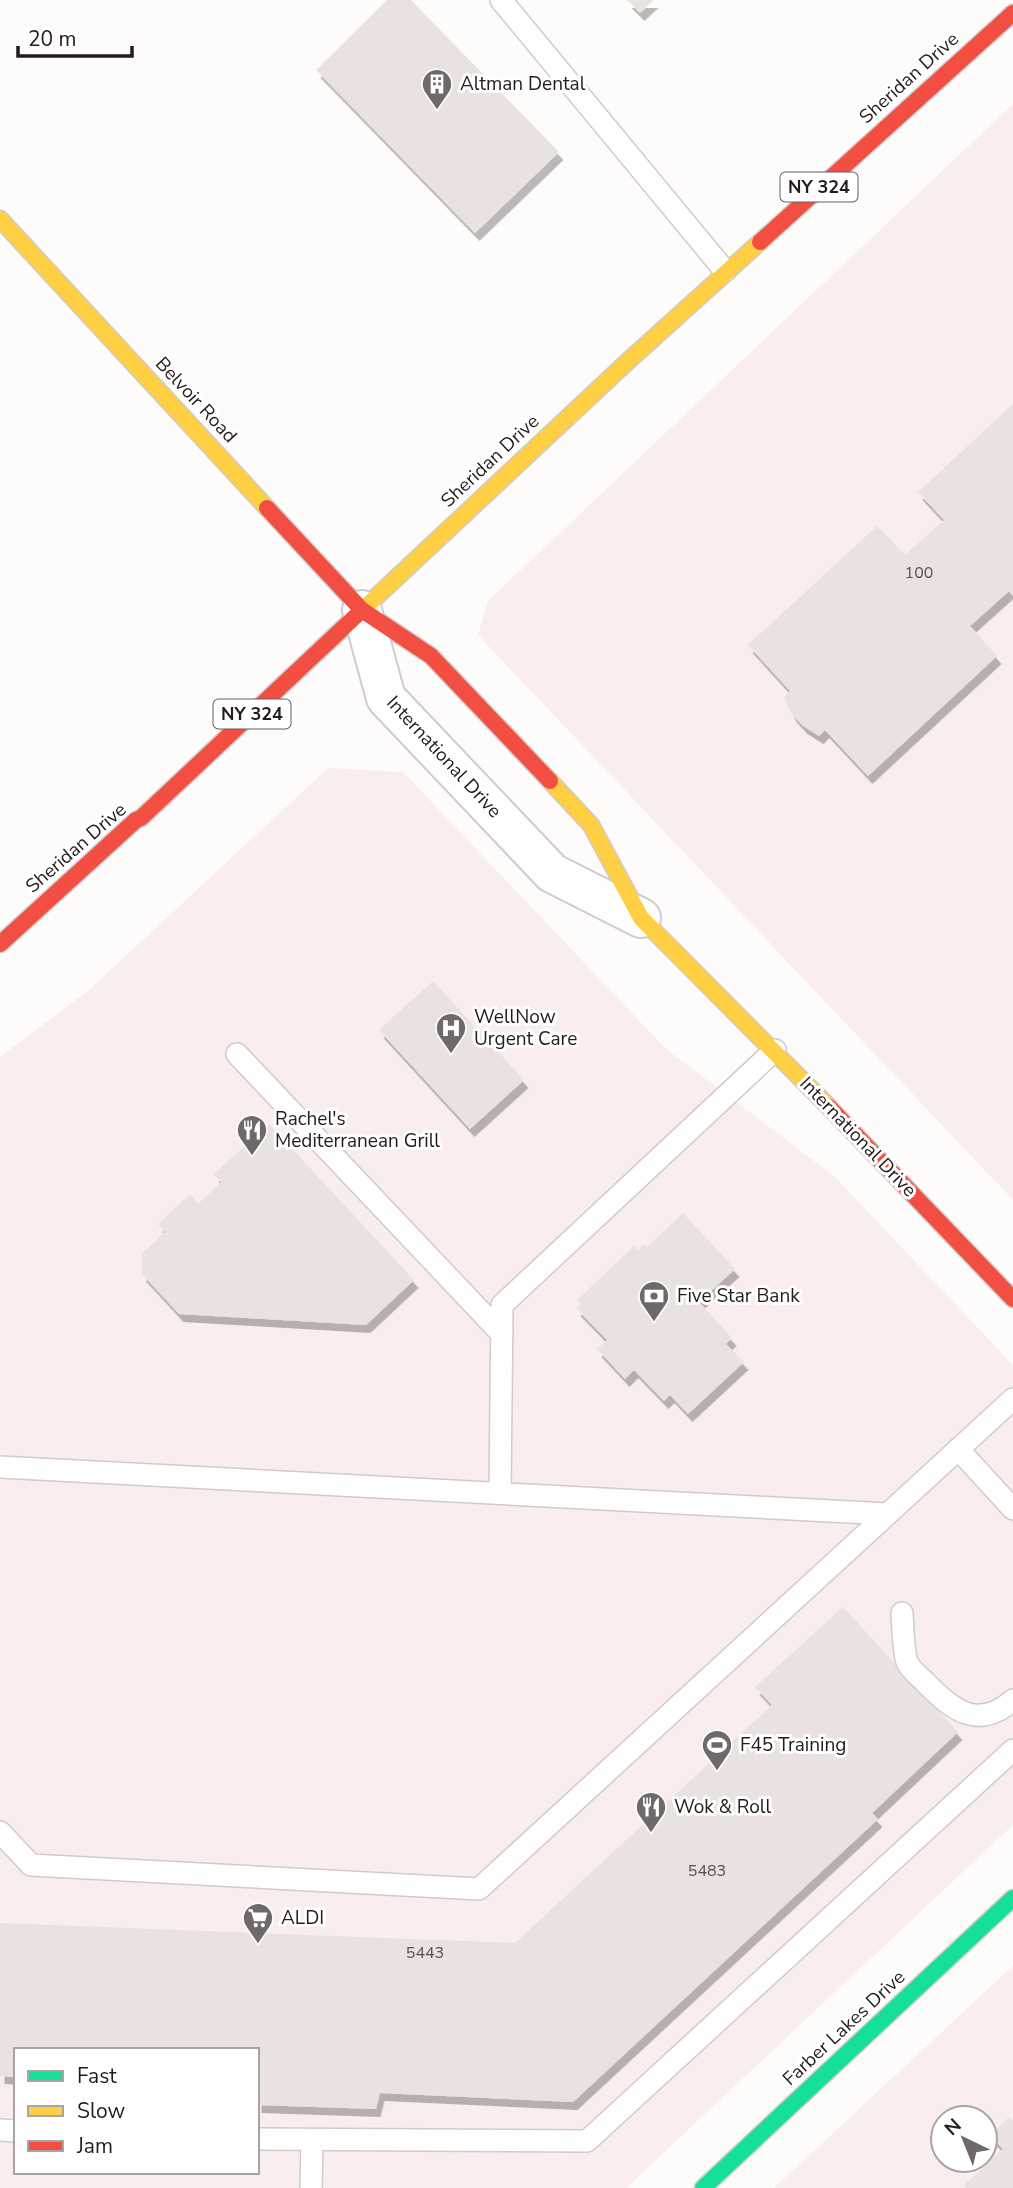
<svg xmlns="http://www.w3.org/2000/svg" width="1013" height="2188" font-family="'Nunito Sans',sans-serif">
	<style>
		.built { fill: #faedee; fill-rule: evenodd }
		.building { fill: #eae2e0; filter: url(#shadow) }
		.lines { fill: none; stroke-linecap: round; stroke-linejoin: round }
		.lane-casing { stroke: #d1cbcb; stroke-width: 24 }
		.street-casing { stroke: #d1cbcb; stroke-width: 42 }
		.fast-casing { stroke: #d1cbcb; stroke-width: 19 }
		.slow-casing { stroke: #d1cbcb; stroke-width: 19 }
		.jam-casing { stroke: #d1cbcb; stroke-width: 19 }
		.lane { stroke: #fffefe; stroke-width: 21 }
		.street { stroke: #fffefe; stroke-width: 38 }
		.fast { stroke: #16e098; stroke-width: 16 }
		.slow { stroke: #ffcf43; stroke-width: 16 }
		.jam { stroke: #f24e42; stroke-width: 16 }
		.labels { text-anchor: middle; dominant-baseline: central; stroke-width: 6; stroke-linejoin: round; paint-order: stroke }
		.number-label { font-size: 16px; fill: #584f4f }
		.shield { fill: #fff; stroke: #665f60; stroke-width: 2 }
		.shield-label { font-size: 18px; font-weight: bold; fill: #241b1c }
		.street-label { font-size: 19px; fill: #241b1c; stroke: #fff }
		.poi-label { font-size: 19px; fill: #241b1c; stroke: #fff; text-anchor: start }
	</style>
	<defs>
		<filter id="shadow"><feDropShadow dx="4.5" dy="8" stdDeviation="0" flood-color="#0004"/></filter>
	</defs>
	<rect width="100%" height="100%" fill="#fefbfb"/>
	<g class="built">
		<polygon points="1013,104 1013,1200 478,635 488,601"/>
		<path d="M328,768l75,4 263,277 168,127 179,189v460l-387,363h-626v-1131l89,-67zM16,2050h241v122h-241z"/>
		<path d="M1013,1966v222h-239zM943,2118h42v42h-42z"/>
	</g>
	<g class="building">
		<polygon points="387,0 411,0 559,152 475,233 316,70"/>
		<polygon points="627,0 654,0 640,13"/>
		<polygon points="1013,404 1013,596 1009,591 970,626 997,656 868,776 825,730 819,736 803,726 792,714 784,697 790,691 748,645 877,526 905,555 944,520 918,492"/>
		<polygon points="433,981 524,1080 470,1129 379,1030"/>
		<polygon points="269,1124 414,1280 366,1325 179,1314 142,1274 142,1254 165,1232 158,1224 190,1194 198,1204 221,1182 214,1174"/>
		<polygon points="683,1213 735,1269 699,1302 732,1338 726,1344 744,1362 688,1414 670,1395 664,1401 634,1370 625,1379 597,1349 607,1340 576,1308 581,1304 577,1300 634,1246 638,1250 644,1244 647,1247"/>
		<polygon points="843,1607 958,1732 872,1813 878,1819 573,2102 380,2093 376,2109 257,2105 257,2050 16,2050 16,2077 0,2076 0,1923 515,1943 772,1705 755,1687"/>
		<polygon points="1009,2117 1013,2121 1013,2188 966,2188 964,2185 1003,2149 990,2136"/>
	</g>
	<g class="lines">
		<g class="lane-casing">
			<g id="lane">
				<polyline points="501,0 725,271"/>
				<polyline points="237,1054 502,1334"/>
				<polyline points="958,1449 1013,1509"/>
				<polyline points="0,1467 887,1514"/>
				<polyline points="500,1493 502,1305 775,1050"/>
				<path d="M902,1613c1,13 1,37 5,49 3,7 13,15 18,20 27,28 53,49 88,18"/>
				<polyline points="0,1832 31,1865 479,1889 1013,1399"/>
				<polyline points="0,2130 16,2131"/>
				<polyline points="257,2139 587,2141 1013,1750"/>
				<polyline points="311,2188 312,2140"/>
			</g>
		</g>
		<g class="street-casing">
			<polyline id="street" points="362,610 386,698 552,873 641,918"/>
		</g>
		<g class="fast-casing">
			<polyline id="fast" points="703,2188 1013,1898"/>
		</g>
		<g class="slow-casing">
			<g id="slow">
				<polyline points="0,219 267,508"/>
				<polyline points="359,613 626,363 760,242"/>
				<polyline points="550,781 591,825 641,918 829,1107"/>
			</g>
		</g>
		<g class="jam-casing">
			<g id="jam">
				<polyline points="760,242 1013,13"/>
				<polyline points="267,508 362,610 431,656 550,781"/>
				<polyline points="0,944 136,820 141,818 359,613"/>
				<polyline points="829,1107 1013,1299"/>
			</g>
		</g>
		<use href="#lane" class="lane"/>
		<use href="#street" class="street"/>
		<use href="#fast" class="fast"/>
		<use href="#slow" class="slow"/>
		<use href="#jam" class="jam"/>
	</g>
	<defs>
		<g id="building-pin" transform="scale(1.575)"><path d="M0 17L-7.5 6A9.5 9.5 0 1 1 7.5 6Z" fill="#70696a" stroke="#fff"/><path d="M-4-6H4V6H1V3H-1V6H-4ZM-2.5-4.3h1.7v1.8h-1.7ZM.8-4.3h1.7v1.8H.8ZM-2.5-1h1.7V.8h-1.7ZM.8-1h1.7V.8H.8Z" fill="#fff"/></g>
		<g id="hospital-pin" transform="scale(1.575)"><path d="M0 17L-7.5 6A9.5 9.5 0 1 1 7.5 6Z" fill="#70696a" stroke="#fff"/><path d="M-5-5h3v3.5h4V-5h3V5h-3V1.5h-4V5h-3Z" fill="#fff"/></g>
		<g id="restaurant-pin" transform="scale(1.575)"><path d="M0 17L-7.5 6A9.5 9.5 0 1 1 7.5 6Z" fill="#70696a" stroke="#fff"/><path d="M-5-6h1v4h1v-4h1v4h1v-4h1v5L-1.5 .5V6h-2V.5L-5-1ZM5-6V6H3V1.5H1.5Q1.5-4 5-6Z" fill="#fff"/></g>
		<g id="bank-pin" transform="scale(1.575)"><path d="M0 17L-7.5 6A9.5 9.5 0 1 1 7.5 6Z" fill="#70696a" stroke="#fff"/><path d="M-6-4H6V4H-6ZM0-2.3a2.3 2.3 0 1 0 0 4.6a2.3 2.3 0 1 0 0-4.6Z" fill="#fff"/></g>
		<g id="stadium-pin" transform="scale(1.575)"><path d="M0 17L-7.5 6A9.5 9.5 0 1 1 7.5 6Z" fill="#70696a" stroke="#fff"/><path d="M0-5a6.5 5 0 1 0 0 10a6.5 5 0 1 0 0-10ZM-3.5-1.8h7v3.6h-7Z" fill="#fff"/></g>
		<g id="supermarket-pin" transform="scale(1.575)"><path d="M0 17L-7.5 6A9.5 9.5 0 1 1 7.5 6Z" fill="#70696a" stroke="#fff"/><path d="M-6-5.5h2.5l.6 2H6L4.5 2H-2.5L-4.4-4H-6ZM-1.5 3.2a1.3 1.3 0 1 0 .1 0ZM3 3.2a1.3 1.3 0 1 0 .1 0Z" fill="#fff"/></g>
	</defs>
	<g fill-rule="evenodd">
		<use href="#building-pin" x="437" y="84"/>
		<use href="#hospital-pin" x="451" y="1028"/>
		<use href="#restaurant-pin" x="252" y="1130"/>
		<use href="#bank-pin" x="654" y="1296"/>
		<use href="#stadium-pin" x="717" y="1745"/>
		<use href="#restaurant-pin" x="651" y="1807"/>
		<use href="#supermarket-pin" x="258" y="1918"/>
	</g>
	<g class="labels">
		<g class="number-label">
			<text x="919" y="573">100</text>
			<text x="707" y="1871">5483</text>
			<text x="425" y="1953">5443</text>
		</g>
		<g class="shield">
			<rect x="780.5" y="172.5" width="77" height="29" rx="5"/>
			<rect x="213.5" y="699.5" width="77" height="29" rx="5"/>
		</g>
		<g class="shield-label">
			<text x="819" y="187">NY 324</text>
			<text x="252" y="714">NY 324</text>
		</g>
		<g class="street-label">
			<text transform="translate(909 78) rotate(-42)">Sheridan Drive</text>
			<text transform="translate(196 400) rotate(47)">Belvoir Road</text>
			<text transform="translate(490 461) rotate(-43)">Sheridan Drive</text>
			<text transform="translate(444 757) rotate(47)">International Drive</text>
			<text transform="translate(76 848) rotate(-41)">Sheridan Drive</text>
			<text transform="translate(858 1137) rotate(46)">International Drive</text>
			<text transform="translate(844 2028) rotate(-43)">Farber Lakes Drive</text>
		</g>
		<g class="poi-label">
			<text x="460" y="84">Altman Dental</text>
			<text x="474" y="1017">WellNow<tspan x="474" dy="22">Urgent Care</tspan></text>
			<text x="275" y="1119">Rachel's<tspan x="275" dy="22">Mediterranean Grill</tspan></text>
			<text x="677" y="1296">Five Star Bank</text>
			<text x="740" y="1745">F45 Training</text>
			<text x="674" y="1807">Wok &amp; Roll</text>
			<text x="281" y="1918">ALDI</text>
		</g>
	</g>
	<rect x="14" y="2048" width="245" height="126" fill="#ffffff" stroke="#a7a4a4" stroke-width="2"/>
	<rect x="28" y="2071" width="35" height="10" fill="#16e098" stroke="#a7a4a4" stroke-width="2"/>
	<text x="77" y="2083" font-size="21" fill="#241b1c">Fast</text>
	<rect x="28" y="2106" width="35" height="10" fill="#ffcf43" stroke="#a7a4a4" stroke-width="2"/>
	<text x="77" y="2118" font-size="21" fill="#241b1c">Slow</text>
	<rect x="28" y="2141" width="35" height="10" fill="#f24e42" stroke="#a7a4a4" stroke-width="2"/>
	<text x="77" y="2153" font-size="21" fill="#241b1c">Jam</text>
	<g transform="translate(964 2139) rotate(317)"><circle r="33" fill="#ffffff" stroke="#a7a4a4" stroke-width="2"/>
	<path d="M0-5L12 26L0 18L-12 26Z" fill="#70696a"/>
	<text y="-10" font-size="19" font-weight="bold" text-anchor="middle" fill="#241b1c">N</text>
	</g>
	<path d="M18 46v10h114v-10" fill="none" stroke="#241b1c" stroke-width="3.5"/>
	<text x="28" y="46" font-size="21" fill="#241b1c" stroke="#ffffff" stroke-width="5" paint-order="stroke">20 m</text>
</svg>
